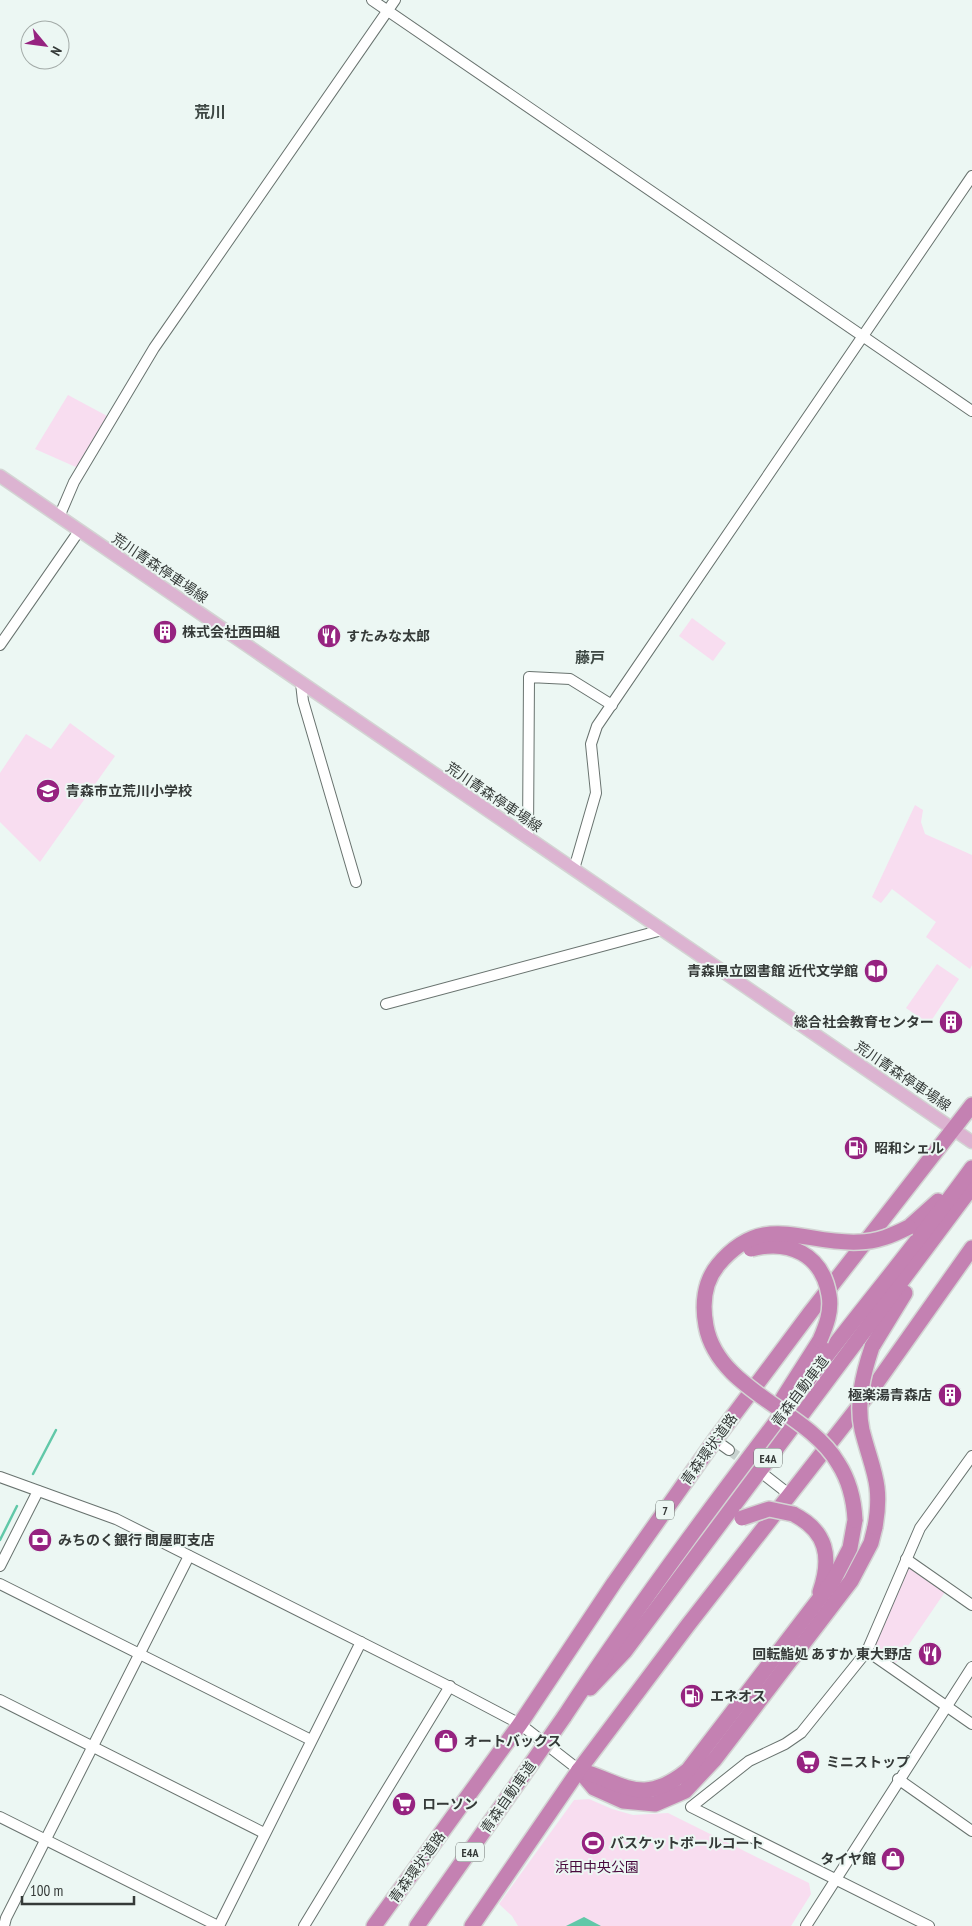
<svg xmlns="http://www.w3.org/2000/svg" width="972" height="1926" font-family="'PT Sans Narrow','Noto Sans JP',sans-serif">
	<style>
		.green { fill: #f8ddf0 }
		.water { fill: #61c8a8 }
		.lines { fill: none; stroke-linecap: round; stroke-linejoin: round }
		.stream { stroke: #61c8a8; stroke-width: 2.5 }
		.minor-tunnel { stroke: #c7d1ce; stroke-width: 10; stroke-dasharray: 10 5; stroke-linecap: butt }
		.minor-casing { stroke: #69736f; stroke-width: 12 }
		.major-casing { stroke: #d3d4d3; stroke-width: 15 }
		.highway-casing { stroke: #d3d4d3; stroke-width: 18 }
		.minor { stroke: #fff; stroke-width: 10 }
		.major { stroke: #dcb3d1; stroke-width: 12 }
		.highway { stroke: #c481b2; stroke-width: 15 }
		.highway-bridge-casing { stroke: #d3d4d3; stroke-width: 18; stroke-linecap: butt }
		.highway-bridge { stroke: #c481b2; stroke-width: 15 }
		.labels { text-anchor: middle; dominant-baseline: central; stroke-width: 4; stroke-linejoin: round; paint-order: stroke }
		.shield { fill: #ecf7f3; stroke: #6c7370; stroke-width: 1 }
		.shield-label { font-size: 12px; font-weight: bold; fill: #353a38 }
		.street-label { font-size: 14px; fill: #353a38; stroke: #ecf7f3 }
		.poi-label { font-size: 14px; font-weight: bold; fill: #353a38; stroke: #ecf7f3; text-anchor: start }
		.park-label { font-size: 14px; fill: #480a3d; stroke: #ecf7f3 }
		.neighbourhood-label { font-size: 15px; font-weight: bold; fill: #3e4844; stroke: #ecf7f3 }
		.quarter-label { font-size: 16px; font-weight: bold; fill: #3e4844; stroke: #ecf7f3 }
	</style>
	<rect width="100%" height="100%" fill="#ecf7f3"/>
	<g class="green">
		<polygon points="68,395 109,417 78,468 35,449"/>
		<polygon points="692,618 726,643 713,661 679,636"/>
		<polygon points="70,723 115,756 40,862 0,822 0,773 26,734 51,749"/>
		<polygon points="915,805 923,810 921,822 925,834 972,855 972,965 970,969 926,937 936,922 892,889 881,903 872,897"/>
		<polygon points="937,964 959,979 929,1024 906,1008"/>
		<polygon points="912,1567 945,1592 897,1662 891,1664 874,1652 873,1647 905,1569"/>
		<polygon points="589,1799 612,1809 633,1815 668,1813 809,1883 811,1894 791,1926 518,1926 512,1916 499,1904 574,1800"/>
	</g>
	<polygon class="water" points="584,1917 601,1926 566,1926"/>
	<g class="lines">
		<g class="stream">
			<polyline points="33,1474 56,1430"/>
			<polyline points="0,1540 17,1506"/>
		</g>
		<polyline class="minor-tunnel" points="729,1450 764,1475"/>
		<g class="minor-casing">
			<g id="minor">
				<polyline points="372,0 972,411"/>
				<polyline points="59,517 74,482 154,348 395,0"/>
				<polyline points="0,645 79,531"/>
				<polyline points="301,683 303,701 356,882"/>
				<polyline points="528,838 529,677 570,679 612,705"/>
				<polyline points="574,869 596,793 591,744 597,726 972,176"/>
				<polyline points="386,1004 662,930"/>
				<polyline points="715,1440 729,1450"/>
				<polyline points="0,1477 116,1519 444,1684 520,1724 579,1770"/>
				<polyline points="767,1477 790,1495"/>
				<polyline points="906,1559 972,1605"/>
				<polyline points="0,1566 38,1491"/>
				<polyline points="0,1584 311,1740"/>
				<polyline points="867,1651 972,1724"/>
				<polyline points="0,1700 264,1833"/>
				<polyline points="898,1779 972,1831"/>
				<polyline points="0,1817 218,1926"/>
				<polyline points="4,1926 6,1918 189,1556"/>
				<polyline points="219,1926 361,1642"/>
				<polyline points="304,1926 450,1686"/>
				<polyline points="806,1926 972,1667"/>
				<polyline points="929,1926 691,1807 749,1761 785,1744 801,1733 867,1651 920,1528 972,1456"/>
			</g>
		</g>
		<g class="major-casing">
			<polyline id="major" points="0,476 972,1142"/>
		</g>
		<g class="highway-casing">
			<g id="highway">
				<polyline points="909,1227 938,1201"/>
				<polyline points="872,1347 905,1293"/>
				<polyline points="783,1398 820,1340"/>
				<path d="M793,1514c34,17 39,43 27,78"/>
				<polyline points="590,1688 625,1651 972,1187"/>
				<path d="M564,1717c79,-120 166,-235 253,-349 51,-67 106,-132 155,-200"/>
				<polyline points="579,1770 594,1788 623,1801 655,1804 685,1791 715,1759 851,1581 871,1543 875,1527"/>
				<path d="M579,1770c47,14 63,37 109,0l145,-189 17,-33 5,-28"/>
				<polyline points="374,1926 520,1724 614,1583 715,1440 810,1313 972,1105"/>
				<polyline points="417,1926 522,1777"/>
				<polyline points="472,1926 579,1770 688,1625 873,1388 972,1248"/>
			</g>
		</g>
		<use href="#minor" class="minor"/>
		<use href="#major" class="major"/>
		<use href="#highway" class="highway"/>
		<g class="highway-bridge-casing">
			<g id="highway-bridge">
				<path d="M751,1249c38,-10 71,5 78,46 3,16 -3,31 -9,45"/>
				<path d="M872,1347c-9,27 -16,55 -10,83 10,40 21,53 13,97"/>
				<polyline points="742,1518 769,1509 793,1514"/>
				<path d="M855,1520c-1,-20 -6,-40 -17,-57 -31,-53 -120,-72 -132,-137 -4,-21 -2,-44 12,-61 46,-55 85,-20 141,-23 18,0 34,-7 50,-15"/>
				<polyline points="522,1777 564,1717"/>
			</g>
		</g>
		<use href="#highway-bridge" class="highway-bridge"/>
	</g>
	<defs>
		<g id="building-disc" transform="scale(1.25)"><circle r="9.5" fill="#962380" stroke="#ecf7f3"/><path d="M-4-6H4V6H1V3H-1V6H-4ZM-2.5-4.3h1.7v1.8h-1.7ZM.8-4.3h1.7v1.8H.8ZM-2.5-1h1.7V.8h-1.7ZM.8-1h1.7V.8H.8Z" fill="#fff"/></g>
		<g id="restaurant-disc" transform="scale(1.25)"><circle r="9.5" fill="#962380" stroke="#ecf7f3"/><path d="M-5-6h1v4h1v-4h1v4h1v-4h1v5L-1.5 .5V6h-2V.5L-5-1ZM5-6V6H3V1.5H1.5Q1.5-4 5-6Z" fill="#fff"/></g>
		<g id="school-disc" transform="scale(1.25)"><circle r="9.5" fill="#962380" stroke="#ecf7f3"/><path d="M0-5L7-2L0 1L-7-2ZM-4 1L0 2.5L4 1V4Q0 6-4 4Z" fill="#fff"/></g>
		<g id="library-disc" transform="scale(1.25)"><circle r="9.5" fill="#962380" stroke="#ecf7f3"/><path d="M-6-4Q-3-5.5-.7-3.5V5Q-3 3-6 4ZM6-4Q3-5.5 .7-3.5V5Q3 3 6 4Z" fill="#fff"/></g>
		<g id="fuel-disc" transform="scale(1.25)"><circle r="9.5" fill="#962380" stroke="#ecf7f3"/><path d="M-5.5-6h7V0h2V4h1.3V-2.5L3-4.5l.8-.8L6-3V5H2.5V1h-1V6h-7ZM-4.2-4.7v3.2H.2V-4.7Z" fill="#fff"/></g>
		<g id="bank-disc" transform="scale(1.25)"><circle r="9.5" fill="#962380" stroke="#ecf7f3"/><path d="M-6-4H6V4H-6ZM0-2.3a2.3 2.3 0 1 0 0 4.6a2.3 2.3 0 1 0 0-4.6Z" fill="#fff"/></g>
		<g id="shop-disc" transform="scale(1.25)"><circle r="9.5" fill="#962380" stroke="#ecf7f3"/><path d="M-5-2.5h2.3a2.7 3.5 0 0 1 5.4 0H5L5.5 6h-11ZM-1.5-2.5h3a1.5 2.3 0 0 0-3 0Z" fill="#fff"/></g>
		<g id="supermarket-disc" transform="scale(1.25)"><circle r="9.5" fill="#962380" stroke="#ecf7f3"/><path d="M-6-5.5h2.5l.6 2H6L4.5 2H-2.5L-4.4-4H-6ZM-1.5 3.2a1.3 1.3 0 1 0 .1 0ZM3 3.2a1.3 1.3 0 1 0 .1 0Z" fill="#fff"/></g>
		<g id="stadium-disc" transform="scale(1.25)"><circle r="9.5" fill="#962380" stroke="#ecf7f3"/><path d="M0-5a6.5 5 0 1 0 0 10a6.5 5 0 1 0 0-10ZM-3.5-1.8h7v3.6h-7Z" fill="#fff"/></g>
	</defs>
	<g fill-rule="evenodd">
		<use href="#building-disc" x="165" y="632"/>
		<use href="#restaurant-disc" x="329" y="636"/>
		<use href="#school-disc" x="48" y="791"/>
		<use href="#library-disc" x="876" y="971"/>
		<use href="#building-disc" x="951" y="1022"/>
		<use href="#fuel-disc" x="856" y="1148"/>
		<use href="#building-disc" x="950" y="1395"/>
		<use href="#bank-disc" x="40" y="1540"/>
		<use href="#restaurant-disc" x="930" y="1654"/>
		<use href="#fuel-disc" x="692" y="1696"/>
		<use href="#shop-disc" x="446" y="1741"/>
		<use href="#supermarket-disc" x="808" y="1762"/>
		<use href="#supermarket-disc" x="404" y="1804"/>
		<use href="#stadium-disc" x="593" y="1843"/>
		<use href="#shop-disc" x="893" y="1859"/>
	</g>
	<g class="labels">
		<g class="shield">
			<rect x="754" y="1448.5" width="28" height="19" rx="4"/>
			<rect x="656" y="1500.5" width="18" height="19" rx="4"/>
			<rect x="456" y="1842.5" width="28" height="19" rx="4"/>
		</g>
		<g class="shield-label">
			<text x="768" y="1458">E4A</text>
			<text x="665" y="1510">7</text>
			<text x="470" y="1852">E4A</text>
		</g>
		<g class="street-label">
			<text transform="translate(160 568) rotate(34)">荒川青森停車場線</text>
			<text transform="translate(494 797) rotate(34)">荒川青森停車場線</text>
			<text transform="translate(903 1076) rotate(34)">荒川青森停車場線</text>
			<text transform="translate(800 1391) rotate(-53)">青森自動車道</text>
			<text transform="translate(709 1449) rotate(-54)">青森環状道路</text>
			<text transform="translate(508 1797) rotate(-55)">青森自動車道</text>
			<text transform="translate(417 1867) rotate(-54)">青森環状道路</text>
		</g>
		<g class="poi-label">
			<text x="182" y="632">株式会社西田組</text>
			<text x="346" y="636">すたみな太郎</text>
			<text x="66" y="791">青森市立荒川小学校</text>
			<text x="858" y="971" text-anchor="end">青森県立図書館 近代文学館</text>
			<text x="934" y="1022" text-anchor="end">総合社会教育センター</text>
			<text x="874" y="1148">昭和シェル</text>
			<text x="932" y="1395" text-anchor="end">極楽湯青森店</text>
			<text x="58" y="1540">みちのく銀行 問屋町支店</text>
			<text x="912" y="1654" text-anchor="end">回転鮨処 あすか 東大野店</text>
			<text x="710" y="1696">エネオス</text>
			<text x="464" y="1741">オートバックス</text>
			<text x="826" y="1762">ミニストップ</text>
			<text x="422" y="1804">ローソン</text>
			<text x="610" y="1843">バスケットボールコート</text>
			<text x="876" y="1859" text-anchor="end">タイヤ館</text>
		</g>
		<g class="park-label">
			<text x="597" y="1867">浜田中央公園</text>
		</g>
		<g class="neighbourhood-label">
			<text x="590" y="657">藤戸</text>
		</g>
		<g class="quarter-label">
			<text x="210" y="112">荒川</text>
		</g>
	</g>
	<g transform="translate(45 45) rotate(119)"><circle r="24" fill="#ecf7f3" stroke="#a3aba8"/>
	<path d="M0-4L9 19L0 12L-9 19Z" fill="#962380"/>
	<text y="-8" font-size="14" font-weight="bold" text-anchor="middle" fill="#353a38">N</text>
	</g>
	<path d="M22 1896v8h112v-8" fill="none" stroke="#353a38" stroke-width="2.5"/>
	<text x="30" y="1896" font-size="15" fill="#353a38" stroke="#ecf7f3" stroke-width="4" paint-order="stroke">100 m</text>
</svg>
